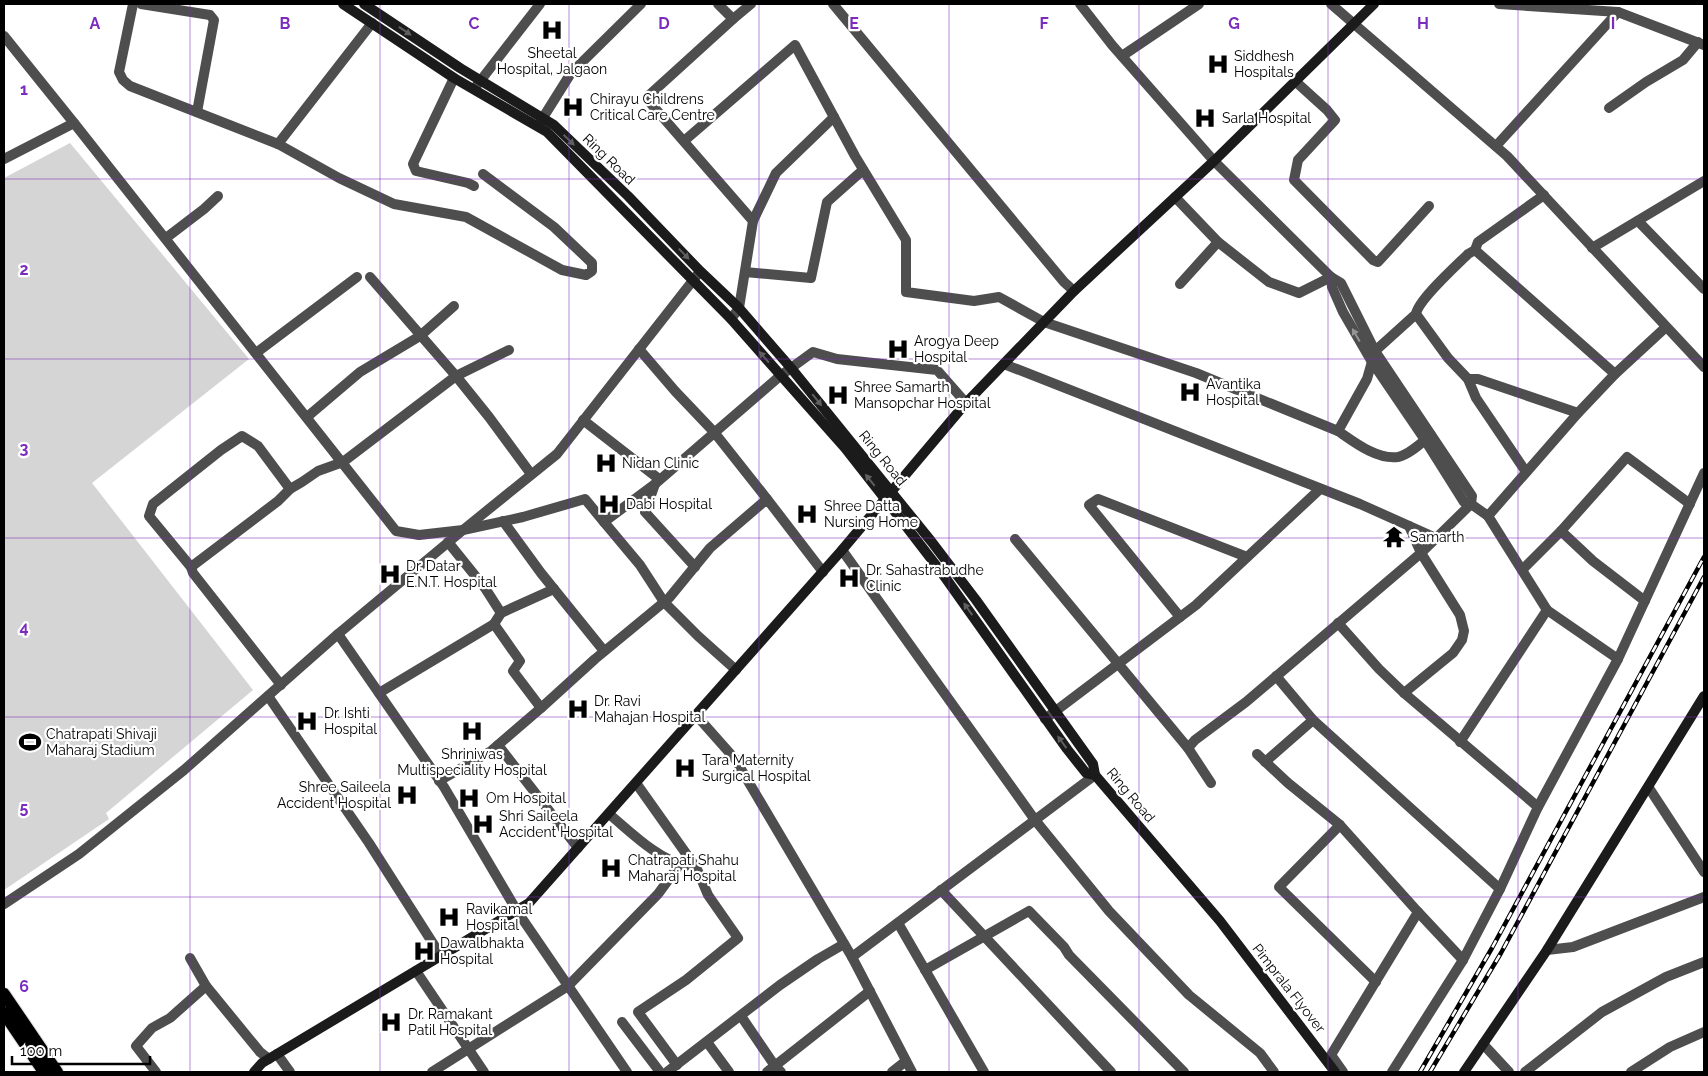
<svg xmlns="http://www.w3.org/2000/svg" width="1708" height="1076" font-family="Raleway,sans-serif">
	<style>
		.green { fill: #d5d5d5 }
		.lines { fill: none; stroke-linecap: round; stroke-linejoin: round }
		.primary-casing { stroke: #dbdbdb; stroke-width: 14 }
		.minor { stroke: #4e4e4e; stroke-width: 10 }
		.tertiary { stroke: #4e4e4e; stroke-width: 10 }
		.secondary { stroke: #1b1b1b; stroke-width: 10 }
		.primary { stroke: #000; stroke-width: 12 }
		.rail-casing { stroke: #000; stroke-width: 4.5 }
		.rail { stroke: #fff; stroke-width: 2.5; stroke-dasharray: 8; stroke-linecap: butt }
		.oneway { fill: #5f5f5f }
		.oneway2 { fill: #959595 }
		.grid { fill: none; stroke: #7b2cbf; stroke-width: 1; stroke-opacity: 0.55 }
		.labels { text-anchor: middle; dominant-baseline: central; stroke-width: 4.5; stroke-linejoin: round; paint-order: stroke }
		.poi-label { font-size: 14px; fill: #000; stroke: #fff; text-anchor: start }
		.street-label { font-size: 14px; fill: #000; stroke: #fff }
		.grid-label { font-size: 16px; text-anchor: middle; font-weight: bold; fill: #7b2cbf; stroke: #fff; stroke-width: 4.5; stroke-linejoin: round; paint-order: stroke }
	</style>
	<rect width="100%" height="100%" fill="#fff"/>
	<polygon class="green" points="70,143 249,359 92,483 253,690 106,813 109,819 4,890 4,178"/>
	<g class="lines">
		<g class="primary-casing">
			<g id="primary">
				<polyline points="4,994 57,1072"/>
				<polyline points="4,1013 44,1072"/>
			</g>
		</g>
		<g class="minor">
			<polyline points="133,4 119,72 123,80 130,86 278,144 339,178 394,204 466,217 562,270 586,275 592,271 592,263 554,227 483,174"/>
			<polyline points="141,4 210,15 214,20 197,112"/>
			<polyline points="718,4 733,19 646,98 753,221 739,308 731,319"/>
			<polyline points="833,4 1064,282 1074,291"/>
			<polyline points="1080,4 1112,45 1214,161"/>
			<polyline points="1331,4 1507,156 1704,367"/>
			<polyline points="1499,4 1618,12 1704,45"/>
			<polyline points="733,19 751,4"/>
			<polyline points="4,36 74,123 396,531 419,535 463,530 523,517 585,499 604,522"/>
			<polyline points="1122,56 1199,4"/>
			<polyline points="454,78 413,164 416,171 468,183 474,186"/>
			<polyline points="1295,81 1327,110 1335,120 1298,160 1294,180 1373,260 1378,262 1429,206"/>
			<polyline points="474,89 540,4"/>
			<polyline points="1609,108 1646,82 1683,60 1698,42"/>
			<polyline points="539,124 571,73 641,4"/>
			<path d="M684,141l111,-96 60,111 51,84v52l68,9 25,-4 45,25 152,51 142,58c16,11 39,29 60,26 11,-2 24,-15 33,-22"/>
			<polyline points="278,144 372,23"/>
			<polyline points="1496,146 1618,12"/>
			<polyline points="4,159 74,123"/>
			<polyline points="1175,197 1218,242 1269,282 1299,293 1331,277"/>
			<polyline points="753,221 776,173 834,117"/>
			<polyline points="1638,221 1704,289"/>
			<polyline points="166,238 204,209 218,196"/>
			<polyline points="1592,248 1704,181"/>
			<polyline points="1475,250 1615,374"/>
			<polyline points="745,272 811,278 827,202 863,170"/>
			<polyline points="370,277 456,376 489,417 531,474"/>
			<polyline points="1180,284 1218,242"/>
			<polyline points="1416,314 1448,358 1468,379 1476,398 1526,472"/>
			<polyline points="639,349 675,391 714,432 767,499"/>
			<polyline points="256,353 357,277"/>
			<polyline points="1004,364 1360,504 1436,538"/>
			<polyline points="1468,379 1478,379 1578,413"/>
			<polyline points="307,417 360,372 420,336 454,306"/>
			<polyline points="583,420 659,479"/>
			<path d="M1338,431l29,-52 8,-28 41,-37c2,-14 41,-49 52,-60l7,-4 3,-8 66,-47"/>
			<polyline points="655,484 645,512 695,567"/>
			<polyline points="1488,516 1578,413 1615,374 1666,327"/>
			<polyline points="503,521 541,573 604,651"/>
			<polyline points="1561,531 1593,561 1645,601"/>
			<polyline points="1015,539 1188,748 1211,783"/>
			<polyline points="448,542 485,588 501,613 494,624 520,661 513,671 541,708"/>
			<polyline points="842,550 1035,820 1109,911 1189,995 1260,1053 1274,1072"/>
			<polyline points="191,567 278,501 290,489 302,482 318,471 343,462 456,376 509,350"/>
			<polyline points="1522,570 1561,531 1627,457 1690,504"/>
			<polyline points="501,613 554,589"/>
			<polyline points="1180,617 1089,505 1098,499 1247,557"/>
			<polyline points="1338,623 1379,669 1404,693 1538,807"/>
			<polyline points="338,634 444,787 517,911 627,1072"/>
			<polyline points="736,670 698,636 664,602 640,565 604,522 655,484 780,376 813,352 837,359 937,370 966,403"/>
			<polyline points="1276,676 1313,720 1500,889"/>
			<polyline points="281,685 193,573 191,567 149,516 153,504 221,450 242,436 258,446 290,489"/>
			<polyline points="379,693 494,624"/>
			<polyline points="1404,693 1453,653 1462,640 1464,631 1460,615 1421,553 1409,526"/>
			<polyline points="268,696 369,843 441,956"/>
			<polyline points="1045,719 1196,605 1320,489"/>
			<polyline points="1460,742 1547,610"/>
			<polyline points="498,745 578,848"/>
			<polyline points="1188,748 1195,740 1246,702 1421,553 1471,504"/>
			<polyline points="1257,754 1288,783 1340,825 1418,912 1463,960"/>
			<polyline points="1265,762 1313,720"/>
			<polyline points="439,781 491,751 541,708 595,659 669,598 710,548 767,499 823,572"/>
			<polyline points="636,783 697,869 708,895 738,938 686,980 638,1012 677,1065"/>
			<polyline points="1649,788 1704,872"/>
			<path d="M609,814c23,19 47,44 77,52"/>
			<polyline points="1340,825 1279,887 1376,982"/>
			<polyline points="941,890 1111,1072"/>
			<polyline points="898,923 984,1072"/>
			<polyline points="1547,950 1573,947 1704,897"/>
			<polyline points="190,958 206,986 260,1052 269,1059"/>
			<polyline points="925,970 1029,911 1064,947 1069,955 1184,1072"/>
			<polyline points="416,971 484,1072"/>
			<polyline points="741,1016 775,1066 781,1072"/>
			<polyline points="622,1022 660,1072"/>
			<polyline points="707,1042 729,1072"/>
			<polyline points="1483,1044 1509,1072"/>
			<polyline points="277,1054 290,1072"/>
			<polyline points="156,1072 136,1046 152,1028 170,1018 206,986"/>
			<polyline points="432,1072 568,986 658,894 680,864"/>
			<polyline points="667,1072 780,985 818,959 844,944"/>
			<polyline points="767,1072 870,991"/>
			<polyline points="892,1072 906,1061"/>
			<polyline points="1343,1072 1331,1055 1418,912"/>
			<polyline points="1525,1072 1602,1012 1666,977 1704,962"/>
			<polyline points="1631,1072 1670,1047 1704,1032"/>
		</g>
		<g class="tertiary">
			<polyline points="1214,161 1331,277 1341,283 1375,351 1472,496 1471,504"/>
			<polyline points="1331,277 1332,287 1343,312 1372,362 1425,440 1464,502 1471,504 1488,516 1547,610 1618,659"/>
			<polyline points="696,715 735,759 852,957 912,1072"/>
			<polyline points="4,904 79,854 184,770 338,634 463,530 557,454 698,274"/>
			<polyline points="852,957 1095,775"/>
			<polyline points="1392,1072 1463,960 1500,889 1538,807 1618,659 1704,473"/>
		</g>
		<g class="secondary">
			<polyline points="343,4 454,78 547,132 731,319 845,448 885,499 942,573 1067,749 1086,773 1095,775"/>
			<polyline points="364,4 460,68 554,125 628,196 700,271 739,308 791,368 931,541 976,600 1093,764 1095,775 1220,921 1335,1072"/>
			<polyline points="254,1072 262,1063 529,903 842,550 966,403 1074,291 1214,161 1374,4"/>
			<polyline points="1464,1072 1547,950 1704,696"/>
		</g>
		<use href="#primary" class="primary"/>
		<g class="rail-casing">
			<g id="rail">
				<polyline points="1420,1072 1492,948 1704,557"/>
				<polyline points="1430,1072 1501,953 1704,577"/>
			</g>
		</g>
		<use href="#rail" class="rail"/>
	</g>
	<defs><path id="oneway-solid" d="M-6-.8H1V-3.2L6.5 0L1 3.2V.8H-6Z" transform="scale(1.25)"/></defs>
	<g class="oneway">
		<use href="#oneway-solid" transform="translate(405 31) rotate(34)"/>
		<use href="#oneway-solid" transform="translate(569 140) rotate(44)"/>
		<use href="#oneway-solid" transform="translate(684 254) rotate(46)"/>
		<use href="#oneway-solid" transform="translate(764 357) rotate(-131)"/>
		<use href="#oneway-solid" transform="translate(817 400) rotate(51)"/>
		<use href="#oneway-solid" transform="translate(870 480) rotate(-129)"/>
		<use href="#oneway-solid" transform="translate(968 609) rotate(-125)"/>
		<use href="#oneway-solid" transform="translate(1062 742) rotate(-126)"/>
	</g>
	<use class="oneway2" href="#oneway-solid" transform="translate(1356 335) rotate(-120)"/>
	<path class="grid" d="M190,4v1068M380,4v1068M569,4v1068M759,4v1068M949,4v1068M1139,4v1068M1328,4v1068M1518,4v1068M4,179h1700M4,359h1700M4,538h1700M4,717h1700M4,897h1700"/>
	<defs>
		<g id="hospital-bare" transform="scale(1.725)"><path d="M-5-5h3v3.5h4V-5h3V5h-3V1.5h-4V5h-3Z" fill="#000" stroke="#fff" stroke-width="2.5" paint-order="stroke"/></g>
		<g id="temple-bare" transform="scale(1.725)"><path d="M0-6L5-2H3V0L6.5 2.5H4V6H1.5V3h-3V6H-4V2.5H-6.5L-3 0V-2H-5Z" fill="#000" stroke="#fff" stroke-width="2.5" paint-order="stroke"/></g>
		<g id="stadium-bare" transform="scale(1.725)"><path d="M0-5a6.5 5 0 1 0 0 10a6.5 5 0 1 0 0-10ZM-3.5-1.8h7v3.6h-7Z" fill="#000" stroke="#fff" stroke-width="2.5" paint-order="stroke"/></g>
	</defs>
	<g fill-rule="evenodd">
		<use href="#hospital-bare" x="552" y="30"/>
		<use href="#hospital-bare" x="1218" y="64"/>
		<use href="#hospital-bare" x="573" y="107"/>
		<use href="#hospital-bare" x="1205" y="118"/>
		<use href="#hospital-bare" x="898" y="349"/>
		<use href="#hospital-bare" x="1190" y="392"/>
		<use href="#hospital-bare" x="838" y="395"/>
		<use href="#hospital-bare" x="606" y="463"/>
		<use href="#hospital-bare" x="609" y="504"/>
		<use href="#hospital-bare" x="807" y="514"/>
		<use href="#temple-bare" x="1394" y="537"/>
		<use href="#hospital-bare" x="390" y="574"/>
		<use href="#hospital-bare" x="849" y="578"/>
		<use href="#hospital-bare" x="578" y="709"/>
		<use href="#hospital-bare" x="307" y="721"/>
		<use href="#hospital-bare" x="472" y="731"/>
		<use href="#stadium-bare" x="30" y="742"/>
		<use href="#hospital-bare" x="685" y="768"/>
		<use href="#hospital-bare" x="407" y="795"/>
		<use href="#hospital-bare" x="469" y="798"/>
		<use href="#hospital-bare" x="483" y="824"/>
		<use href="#hospital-bare" x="611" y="868"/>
		<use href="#hospital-bare" x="449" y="917"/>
		<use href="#hospital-bare" x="424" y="951"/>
		<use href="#hospital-bare" x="391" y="1022"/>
	</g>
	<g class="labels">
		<g class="poi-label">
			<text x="552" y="53" text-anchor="middle">Sheetal<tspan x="552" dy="16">Hospital, Jalgaon</tspan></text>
			<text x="1234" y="56">Siddhesh<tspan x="1234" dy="16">Hospitals</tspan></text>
			<text x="590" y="99">Chirayu Childrens<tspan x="590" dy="16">Critical Care Centre</tspan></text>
			<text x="1222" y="118">Sarla Hospital</text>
			<text x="914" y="341">Arogya Deep<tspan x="914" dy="16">Hospital</tspan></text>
			<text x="1206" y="384">Avantika<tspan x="1206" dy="16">Hospital</tspan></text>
			<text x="854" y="387">Shree Samarth<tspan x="854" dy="16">Mansopchar Hospital</tspan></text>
			<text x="622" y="463">Nidan Clinic</text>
			<text x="626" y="504">Dabi Hospital</text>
			<text x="824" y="506">Shree Datta<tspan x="824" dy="16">Nursing Home</tspan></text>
			<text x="1410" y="537">Samarth</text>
			<text x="406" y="566">Dr. Datar<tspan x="406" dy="16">E.N.T. Hospital</tspan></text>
			<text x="866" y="570">Dr. Sahastrabudhe<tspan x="866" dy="16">Clinic</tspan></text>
			<text x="594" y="701">Dr. Ravi<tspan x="594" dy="16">Mahajan Hospital</tspan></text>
			<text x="324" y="713">Dr. Ishti<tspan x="324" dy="16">Hospital</tspan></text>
			<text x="46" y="734">Chatrapati Shivaji<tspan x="46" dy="16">Maharaj Stadium</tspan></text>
			<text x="472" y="754" text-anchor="middle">Shriniwas<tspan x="472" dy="16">Multispeciality Hospital</tspan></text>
			<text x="702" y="760">Tara Maternity<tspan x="702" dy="16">Surgical Hospital</tspan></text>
			<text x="391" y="787" text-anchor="end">Shree Saileela<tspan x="391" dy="16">Accident Hospital</tspan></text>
			<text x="486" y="798">Om Hospital</text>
			<text x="499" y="816">Shri Saileela<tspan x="499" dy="16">Accident Hospital</tspan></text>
			<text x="628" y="860">Chatrapati Shahu<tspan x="628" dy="16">Maharaj Hospital</tspan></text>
			<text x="466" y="909">Ravikamal<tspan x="466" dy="16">Hospital</tspan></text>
			<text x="440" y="943">Dawalbhakta<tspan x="440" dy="16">Hospital</tspan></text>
			<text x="408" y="1014">Dr. Ramakant<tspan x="408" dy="16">Patil Hospital</tspan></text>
		</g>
		<g class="street-label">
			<text transform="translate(609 159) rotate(44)">Ring Road</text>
			<text transform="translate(883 458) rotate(51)">Ring Road</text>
			<text transform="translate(1131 795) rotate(50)">Ring Road</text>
			<text transform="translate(1289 988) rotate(52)">Pimprala Flyover</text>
		</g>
	</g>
	<g class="grid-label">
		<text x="95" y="29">A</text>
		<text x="285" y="29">B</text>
		<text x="474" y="29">C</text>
		<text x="664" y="29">D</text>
		<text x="854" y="29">E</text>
		<text x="1044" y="29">F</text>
		<text x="1234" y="29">G</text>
		<text x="1423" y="29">H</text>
		<text x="1613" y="29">I</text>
		<text x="24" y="95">1</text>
		<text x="24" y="275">2</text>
		<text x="24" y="454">3</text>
		<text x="24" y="633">4</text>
		<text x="24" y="813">5</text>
		<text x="24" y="992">6</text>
	</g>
	<rect width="1708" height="1076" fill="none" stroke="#000000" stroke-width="10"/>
	<path d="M12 1056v8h138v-8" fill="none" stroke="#000000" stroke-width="2.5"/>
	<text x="20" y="1056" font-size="15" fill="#000000" stroke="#ffffff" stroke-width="4" paint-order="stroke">100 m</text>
</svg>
